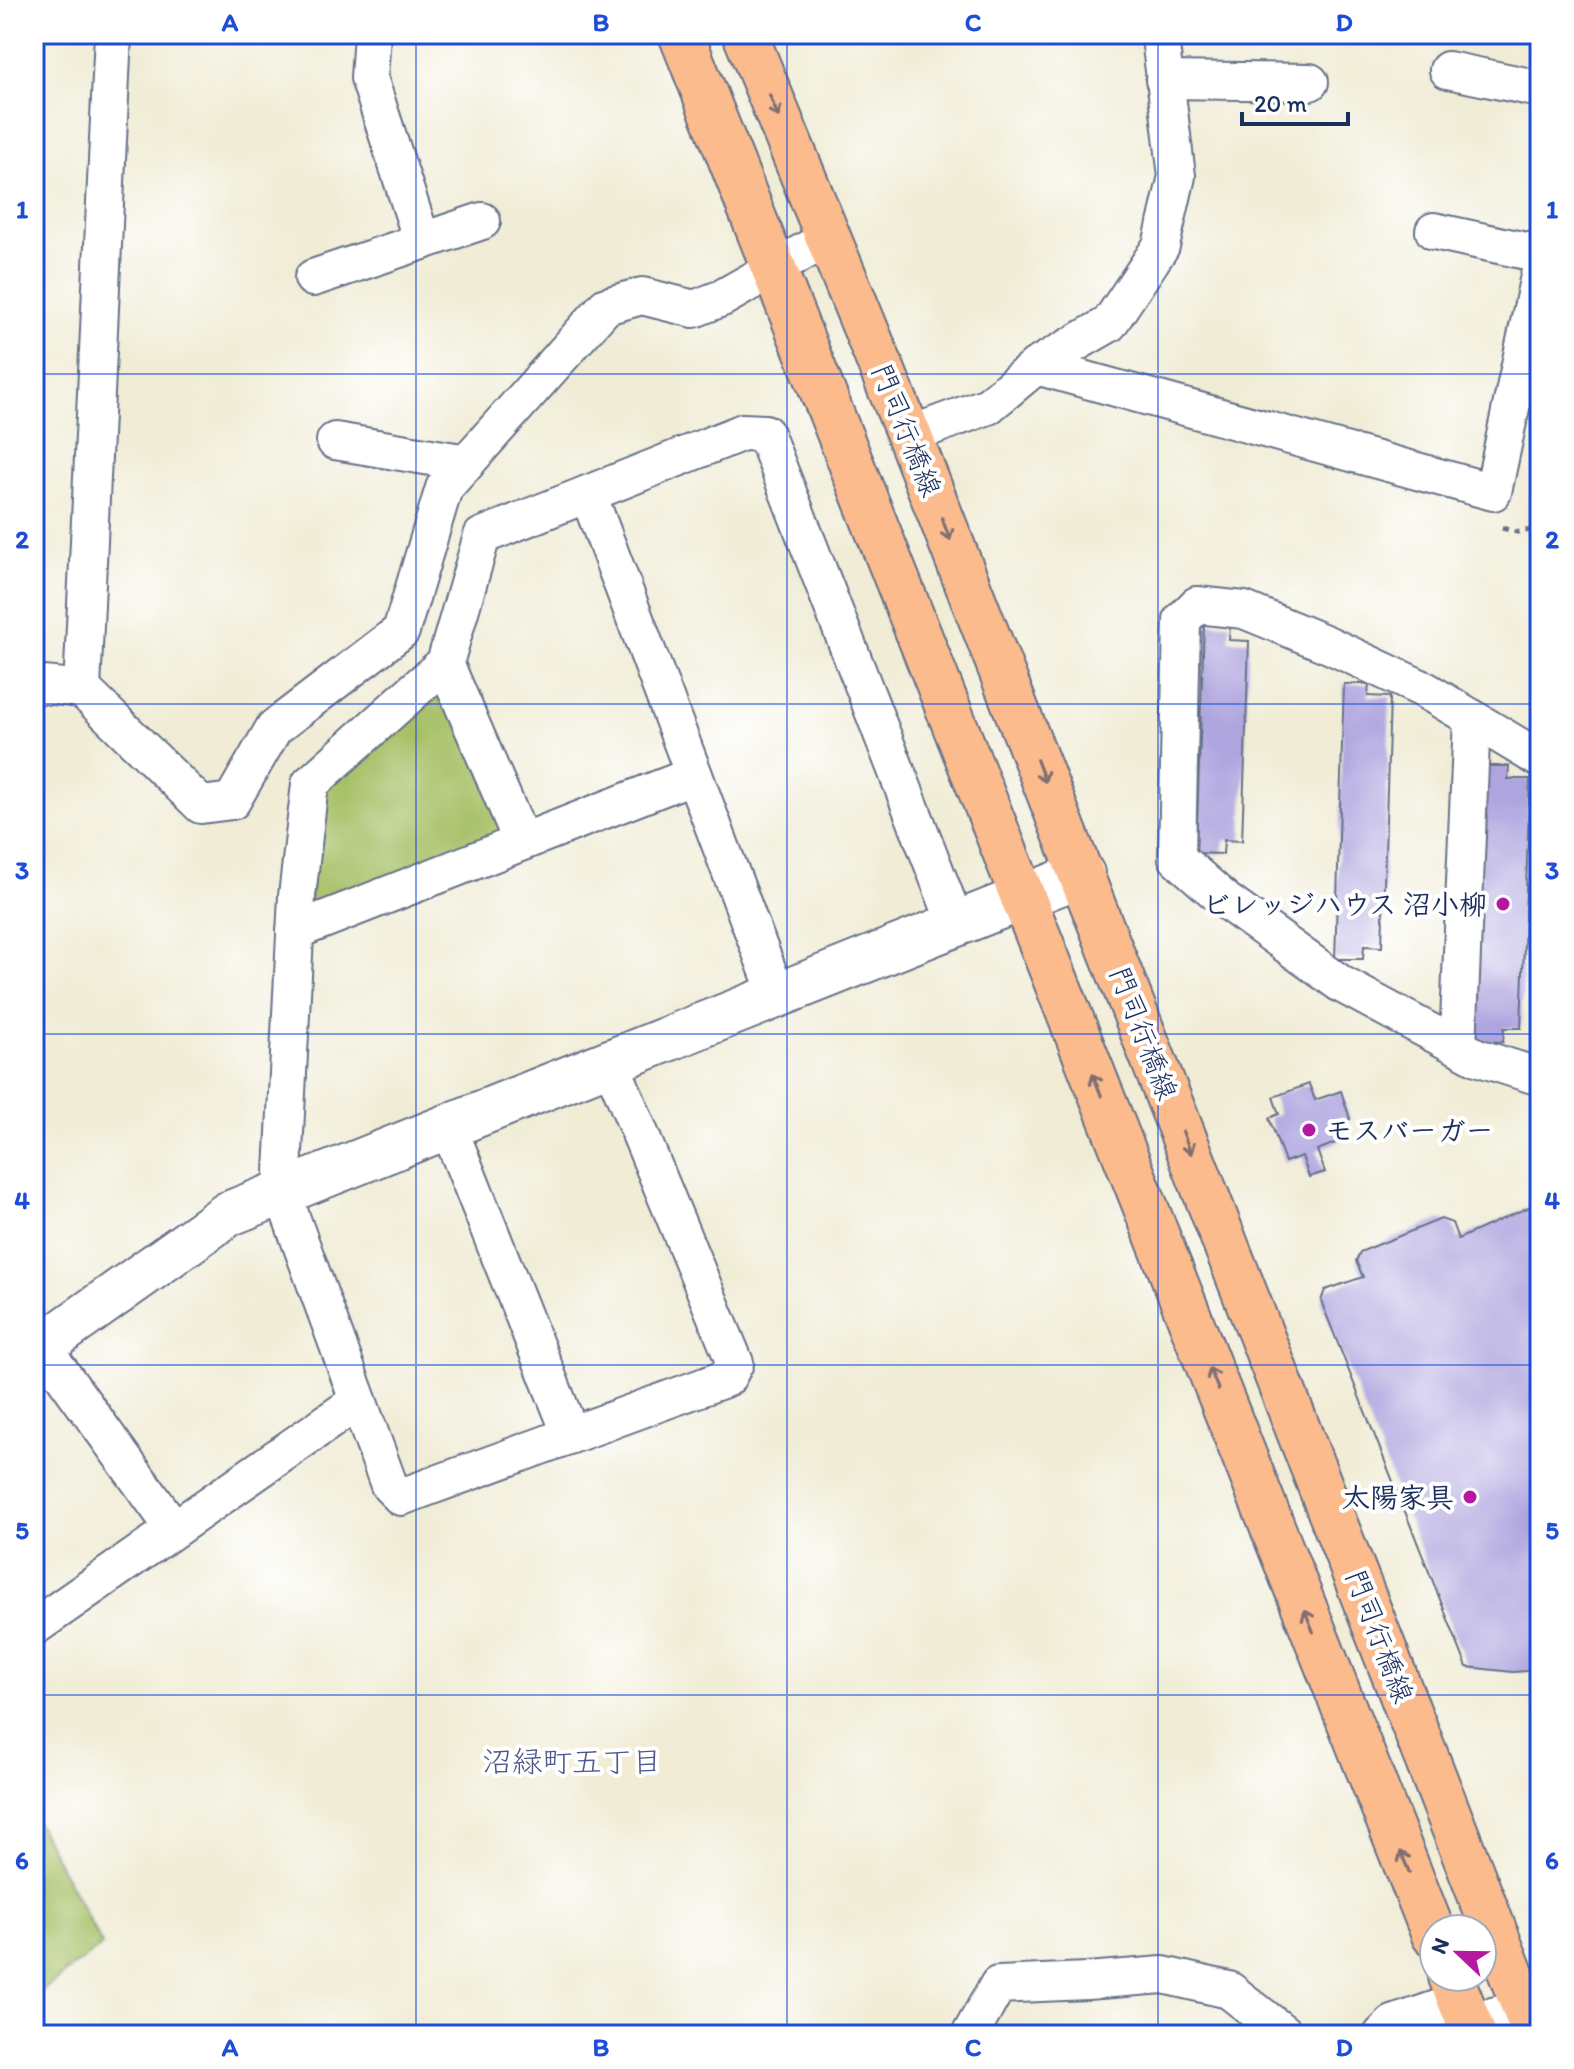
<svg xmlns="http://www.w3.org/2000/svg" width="1574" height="2069" font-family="Itim,'Klee One',sans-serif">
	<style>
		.green { fill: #a6bf65; stroke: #607762; stroke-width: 2 }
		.building { fill: #aea5df }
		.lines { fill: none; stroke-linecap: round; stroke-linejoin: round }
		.minor-casing { stroke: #667188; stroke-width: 40 }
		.tertiary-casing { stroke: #667188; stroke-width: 48 }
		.primary-casing { stroke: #667188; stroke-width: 48 }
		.path { stroke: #667188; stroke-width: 5; stroke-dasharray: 6 6; stroke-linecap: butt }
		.minor { stroke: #fff; stroke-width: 36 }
		.tertiary { stroke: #fff; stroke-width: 44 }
		.primary { stroke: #fbbb8d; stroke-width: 44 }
		.oneway { stroke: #806e73 }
		.grid { fill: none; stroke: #1d4ed8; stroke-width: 2; stroke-opacity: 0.55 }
		.poi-dot { fill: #b5179e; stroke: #fff; stroke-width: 3 }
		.labels { text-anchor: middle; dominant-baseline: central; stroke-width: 8; stroke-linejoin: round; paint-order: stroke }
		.street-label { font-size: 28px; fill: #1b2f5e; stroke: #fff }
		.poi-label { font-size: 28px; font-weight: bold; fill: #1b2f5e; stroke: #fff; text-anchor: end }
		.neighbourhood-label { font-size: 30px; fill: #4e588b; stroke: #fff }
		.neatline { fill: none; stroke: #1d4ed8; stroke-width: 3 }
		.grid-label { font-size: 26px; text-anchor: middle; font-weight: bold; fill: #1d4ed8 }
	</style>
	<rect width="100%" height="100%" fill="#fff"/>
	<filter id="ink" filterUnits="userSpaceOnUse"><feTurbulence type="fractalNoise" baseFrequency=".0125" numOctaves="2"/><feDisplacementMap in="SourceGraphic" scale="16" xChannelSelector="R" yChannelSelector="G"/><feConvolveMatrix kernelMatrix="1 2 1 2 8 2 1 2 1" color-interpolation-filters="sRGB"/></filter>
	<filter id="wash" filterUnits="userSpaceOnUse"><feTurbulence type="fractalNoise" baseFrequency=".006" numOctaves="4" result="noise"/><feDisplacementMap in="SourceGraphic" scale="32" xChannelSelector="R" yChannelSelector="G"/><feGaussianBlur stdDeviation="1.8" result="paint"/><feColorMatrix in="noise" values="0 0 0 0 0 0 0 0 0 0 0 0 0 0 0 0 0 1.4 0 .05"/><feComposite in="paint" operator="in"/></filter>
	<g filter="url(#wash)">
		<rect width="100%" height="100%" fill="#f0ecd6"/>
		<g class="green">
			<polygon points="447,685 505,819 499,837 310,908 314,786"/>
			<polygon points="34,1817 102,1945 34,1997"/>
		</g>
		<g id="blocks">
			<g class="building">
				<polygon points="1204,623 1230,624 1229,640 1249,641 1242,841 1224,840 1223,854 1196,853"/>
				<polygon points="1344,684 1369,684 1368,696 1390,697 1382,947 1364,946 1363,959 1335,959"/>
				<polygon points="1484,766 1509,766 1508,779 1530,779 1521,1028 1504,1028 1503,1042 1475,1041"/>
				<polygon points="1309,1084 1315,1100 1341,1091 1350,1119 1342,1122 1348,1138 1317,1150 1325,1172 1309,1177 1302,1156 1285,1162 1269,1118 1279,1114 1273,1097"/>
				<polygon points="1540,1202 1540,1319 1537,1321 1540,1328 1540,1670 1513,1672 1467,1667 1321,1301 1325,1290 1363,1277 1356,1261 1360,1252 1441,1219 1452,1223 1458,1239"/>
			</g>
		</g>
	</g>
	<g filter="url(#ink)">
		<use href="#blocks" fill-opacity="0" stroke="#667188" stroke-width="2"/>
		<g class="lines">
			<g class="minor-casing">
				<g id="minor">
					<polyline points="113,34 82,689 201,805 232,801 274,728 401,631 444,488 606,306 642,296 694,309 722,298 828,238"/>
					<polyline points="372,34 369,78 422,241"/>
					<polyline points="1448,70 1540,89"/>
					<polyline points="1164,80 1310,82"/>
					<polyline points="1434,231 1540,254"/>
					<polyline points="313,278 482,221"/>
					<polyline points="1036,366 1109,324 1161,246 1177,176 1160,38 1161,34"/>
					<polyline points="909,435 988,406 1036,366 1493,492 1540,271"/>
					<polyline points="335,441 467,463"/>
					<polyline points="588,494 777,995"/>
					<polyline points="445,663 522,842"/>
					<polyline points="34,684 82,689"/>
					<polyline points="1540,759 1425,690 1329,645 1244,610 1197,605 1182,620 1177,858 1226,901 1341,984 1477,1057 1540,1077"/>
					<polyline points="295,931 694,775"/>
					<polyline points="1458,1046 1472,718"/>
					<polyline points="610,1061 735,1363 727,1378 401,1497 389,1485 282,1192 297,896 310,784 445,663 482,536 743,432 765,433 956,924"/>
					<polyline points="448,1126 571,1435"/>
					<polyline points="42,1346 174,1529"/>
					<polyline points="34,1627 358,1401"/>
					<polyline points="1469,2022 1540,2004"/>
					<polyline points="970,2035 998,1985 1087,1981 1163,1975 1229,1990 1286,2035"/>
					<polyline points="1382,2035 1393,2024 1460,2001"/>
				</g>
			</g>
			<g class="tertiary-casing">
				<polyline id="tertiary" points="34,1352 228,1214 1082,874"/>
			</g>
			<g class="primary-casing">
				<g id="primary">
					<polyline points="681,34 1434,1935"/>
					<polyline points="745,34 909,435 1535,2035"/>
					<polyline points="1451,1977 1474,2035"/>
				</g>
			</g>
			<polyline class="path" points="1502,528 1517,532 1540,529"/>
			<use href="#minor" class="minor"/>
			<use href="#tertiary" class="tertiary"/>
			<use href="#primary" class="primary"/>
		</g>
		<defs><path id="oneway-shaft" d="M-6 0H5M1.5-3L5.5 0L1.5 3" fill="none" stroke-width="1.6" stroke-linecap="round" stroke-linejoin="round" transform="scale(2)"/></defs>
		<g class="oneway">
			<use href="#oneway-shaft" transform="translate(774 106) rotate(68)"/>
			<use href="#oneway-shaft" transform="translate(946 529) rotate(69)"/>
			<use href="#oneway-shaft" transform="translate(1041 771) rotate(69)"/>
			<use href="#oneway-shaft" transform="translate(1097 1085) rotate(-112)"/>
			<use href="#oneway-shaft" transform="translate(1187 1143) rotate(69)"/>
			<use href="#oneway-shaft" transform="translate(1214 1379) rotate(-112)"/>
			<use href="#oneway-shaft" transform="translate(1309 1621) rotate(-112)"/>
			<use href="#oneway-shaft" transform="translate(1405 1862) rotate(-112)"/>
		</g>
	</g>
	<path class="grid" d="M416,34v2001M787,34v2001M1158,34v2001M34,374h1506M34,704h1506M34,1034h1506M34,1365h1506M34,1695h1506"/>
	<g class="poi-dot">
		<circle cx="1503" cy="904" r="8"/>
		<circle cx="1309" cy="1130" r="8"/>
		<circle cx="1470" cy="1497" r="8"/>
	</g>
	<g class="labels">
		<g class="street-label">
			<text transform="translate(907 430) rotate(68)">門司行橋線</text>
			<text transform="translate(1144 1033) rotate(69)">門司行橋線</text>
			<text transform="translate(1380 1636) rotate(69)">門司行橋線</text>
		</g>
		<g class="poi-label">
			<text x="1487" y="904">ビレッジハウス 沼小柳</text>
			<text x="1325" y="1130" text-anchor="start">モスバーガー</text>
			<text x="1454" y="1497">太陽家具</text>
		</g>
		<g class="neighbourhood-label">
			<text x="572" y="1761">沼緑町五丁目</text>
		</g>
	</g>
	<rect width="1574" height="2069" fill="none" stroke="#fff" stroke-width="88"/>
	<g transform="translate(1458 1953) rotate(292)"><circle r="38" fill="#ffffff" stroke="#a4acbf" stroke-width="2"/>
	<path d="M0-6L14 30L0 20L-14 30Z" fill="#b5179e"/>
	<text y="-12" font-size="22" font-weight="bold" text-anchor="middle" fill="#1b2f5e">N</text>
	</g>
	<path d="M1242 112v12h106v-12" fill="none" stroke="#1b2f5e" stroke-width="4"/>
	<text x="1254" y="112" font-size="24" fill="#1b2f5e" stroke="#ffffff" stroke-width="6" paint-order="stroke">20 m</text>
	<rect x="44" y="44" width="1486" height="1981" class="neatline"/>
	<g class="grid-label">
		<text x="230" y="31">A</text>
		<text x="601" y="31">B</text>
		<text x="973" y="31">C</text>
		<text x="1344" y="31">D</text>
		<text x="22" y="218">1</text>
		<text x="1552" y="218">1</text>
		<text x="22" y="548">2</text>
		<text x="1552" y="548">2</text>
		<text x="22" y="879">3</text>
		<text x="1552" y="879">3</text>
		<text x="22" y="1209">4</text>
		<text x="1552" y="1209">4</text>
		<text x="22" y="1539">5</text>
		<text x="1552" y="1539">5</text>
		<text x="22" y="1869">6</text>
		<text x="1552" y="1869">6</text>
		<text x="230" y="2056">A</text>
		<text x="601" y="2056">B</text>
		<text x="973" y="2056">C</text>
		<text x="1344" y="2056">D</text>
	</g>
</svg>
